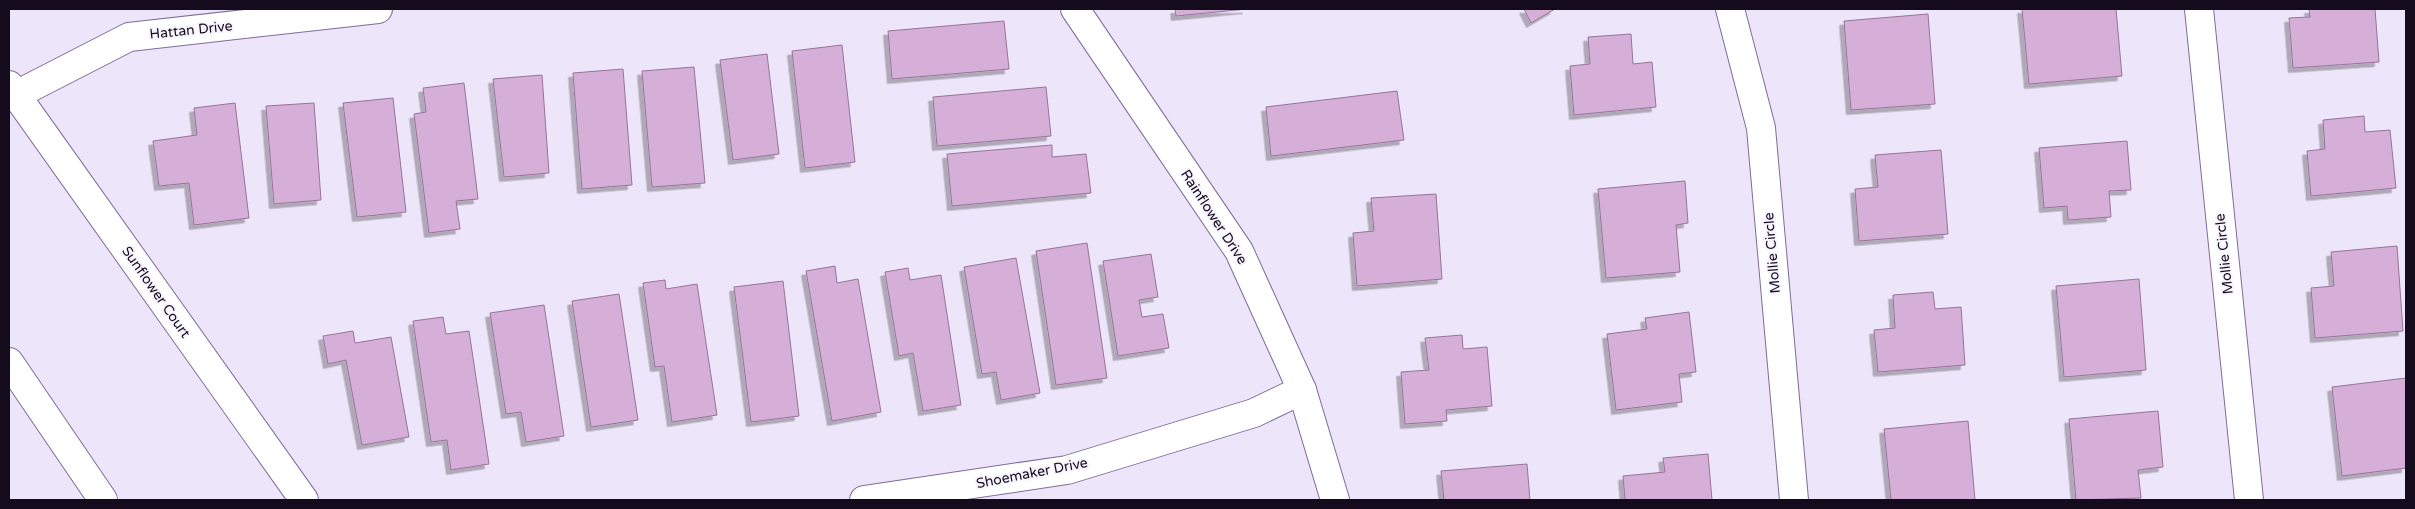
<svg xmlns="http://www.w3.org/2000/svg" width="2415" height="509" font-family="'Varela Round',sans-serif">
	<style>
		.building { fill: #d5afd7; stroke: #977399; filter: url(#shadow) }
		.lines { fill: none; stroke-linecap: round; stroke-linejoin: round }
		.street-casing { stroke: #7f6c98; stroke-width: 30 }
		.secondary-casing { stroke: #7f6c98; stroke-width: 30 }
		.highway-casing { stroke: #7f6c98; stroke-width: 30 }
		.street { stroke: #fff; stroke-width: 28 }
		.secondary { stroke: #fff; stroke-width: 28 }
		.highway { stroke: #fff; stroke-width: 28 }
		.labels { text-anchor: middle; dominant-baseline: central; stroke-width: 4; stroke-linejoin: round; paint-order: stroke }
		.street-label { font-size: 14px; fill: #140c1d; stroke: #f8f4fe }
	</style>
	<defs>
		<filter id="shadow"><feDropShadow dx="-4.5" dy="4.5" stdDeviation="0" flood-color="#0004"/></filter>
	</defs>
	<rect width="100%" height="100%" fill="#ede5f9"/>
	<g class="building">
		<polygon points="1175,9 1247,9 1176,16"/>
		<polygon points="1524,9 1555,9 1531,23"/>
		<polygon points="2022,9 2116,9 2122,76 2029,84"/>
		<polygon points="2309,9 2375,9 2379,62 2293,68 2289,18 2310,17"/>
		<polygon points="1928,14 1935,104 1851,110 1844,21"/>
		<polygon points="1004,21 1009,69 892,79 888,31"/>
		<polygon points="1631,34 1633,64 1652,62 1656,107 1574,115 1570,66 1590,64 1588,37"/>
		<polygon points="842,45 855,162 805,168 792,51"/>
		<polygon points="767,54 779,154 733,160 720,60"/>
		<polygon points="694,67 705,183 652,187 642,71"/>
		<polygon points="623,69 632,185 582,189 573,73"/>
		<polygon points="542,75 549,173 504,177 493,79"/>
		<polygon points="464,83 478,199 456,201 460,229 429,233 414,114 426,112 423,88"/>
		<polygon points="1046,87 1051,136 937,146 933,97"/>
		<polygon points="1397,91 1404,140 1271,156 1266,107"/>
		<polygon points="393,98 406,212 357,217 343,103"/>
		<polygon points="235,103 249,218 194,225 189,183 159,186 153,141 197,135 194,108"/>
		<polygon points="314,103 321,200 274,204 266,106"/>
		<polygon points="2364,116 2365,132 2390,130 2396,188 2311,196 2307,151 2325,149 2323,120"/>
		<polygon points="2127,141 2131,190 2109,191 2111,217 2068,220 2067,206 2044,208 2039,148"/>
		<polygon points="1052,145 1052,157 1086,154 1091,193 952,206 947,154"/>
		<polygon points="1941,150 1948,234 1859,241 1855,189 1878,187 1875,155"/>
		<polygon points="1685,181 1688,223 1676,225 1680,272 1606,278 1598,189"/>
		<polygon points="1436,194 1442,279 1357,286 1353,233 1374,231 1371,198"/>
		<polygon points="1087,243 1107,378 1056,385 1036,251"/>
		<polygon points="2397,246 2403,331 2315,338 2311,288 2334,286 2331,252"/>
		<polygon points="1151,254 1158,297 1139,300 1142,317 1163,314 1169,348 1118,356 1103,261"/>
		<polygon points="1016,258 1040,393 1001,400 996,372 982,374 964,267"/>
		<polygon points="835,266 837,283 858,279 881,412 832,421 806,271"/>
		<polygon points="908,268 910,280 941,275 961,405 923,411 913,353 899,356 885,272"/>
		<polygon points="2139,279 2146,370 2064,377 2056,286"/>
		<polygon points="665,280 666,289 697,284 717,415 672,422 664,366 655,367 643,283"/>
		<polygon points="783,281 799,416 751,422 734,287"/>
		<polygon points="1933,292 1935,309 1961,307 1965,365 1878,372 1874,330 1895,328 1893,295"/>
		<polygon points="619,294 638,420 591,427 572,301"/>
		<polygon points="544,305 564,436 526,442 521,412 506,414 490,313"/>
		<polygon points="1689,312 1696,372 1679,374 1682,402 1616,410 1607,334 1647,329 1645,318"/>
		<polygon points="443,317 446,334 469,331 489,464 451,470 447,440 431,442 413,321"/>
		<polygon points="353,331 355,343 391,337 409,437 362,445 346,360 328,364 323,336"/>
		<polygon points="1462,335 1463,349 1487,347 1492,406 1446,410 1447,421 1405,424 1401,372 1429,370 1425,338"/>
		<polygon points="2406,378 2406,468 2342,476 2332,387"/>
		<polygon points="2158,411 2163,467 2138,470 2141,498 2076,500 2069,419"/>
		<polygon points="1968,421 1975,500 1891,500 1884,429"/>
		<polygon points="1708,454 1712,500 1625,500 1623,476 1665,472 1663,458"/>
		<polygon points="1527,464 1530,500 1444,500 1441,471"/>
	</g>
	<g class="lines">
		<g class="street-casing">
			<g id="street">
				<polyline points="1075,9 1239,251 1302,390 1335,500"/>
				<polyline points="1730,9 1761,128 1794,500"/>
				<polyline points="2199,9 2249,500"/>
				<polyline points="16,95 129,37 378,9"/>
				<polyline points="864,500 1067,470 1254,413 1302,390"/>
			</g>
		</g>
		<g class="secondary-casing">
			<polyline id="secondary" points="9,85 304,500"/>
		</g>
		<g class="highway-casing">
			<polyline id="highway" points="9,362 103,500"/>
		</g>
		<use href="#street" class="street"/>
		<use href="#secondary" class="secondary"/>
		<use href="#highway" class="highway"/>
	</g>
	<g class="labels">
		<g class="street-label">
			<text transform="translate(191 30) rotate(-6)">Hattan Drive</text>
			<text transform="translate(1214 217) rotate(57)">Rainflower Drive</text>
			<text transform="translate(1772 253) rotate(-95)">Mollie Circle</text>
			<text transform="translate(2224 254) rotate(-96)">Mollie Circle</text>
			<text transform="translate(156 292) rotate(55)">Sunflower Court</text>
			<text transform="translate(1032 473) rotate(-11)">Shoemaker Drive</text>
		</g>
	</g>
	<rect width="2415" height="509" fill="none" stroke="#140c1d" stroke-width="20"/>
</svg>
